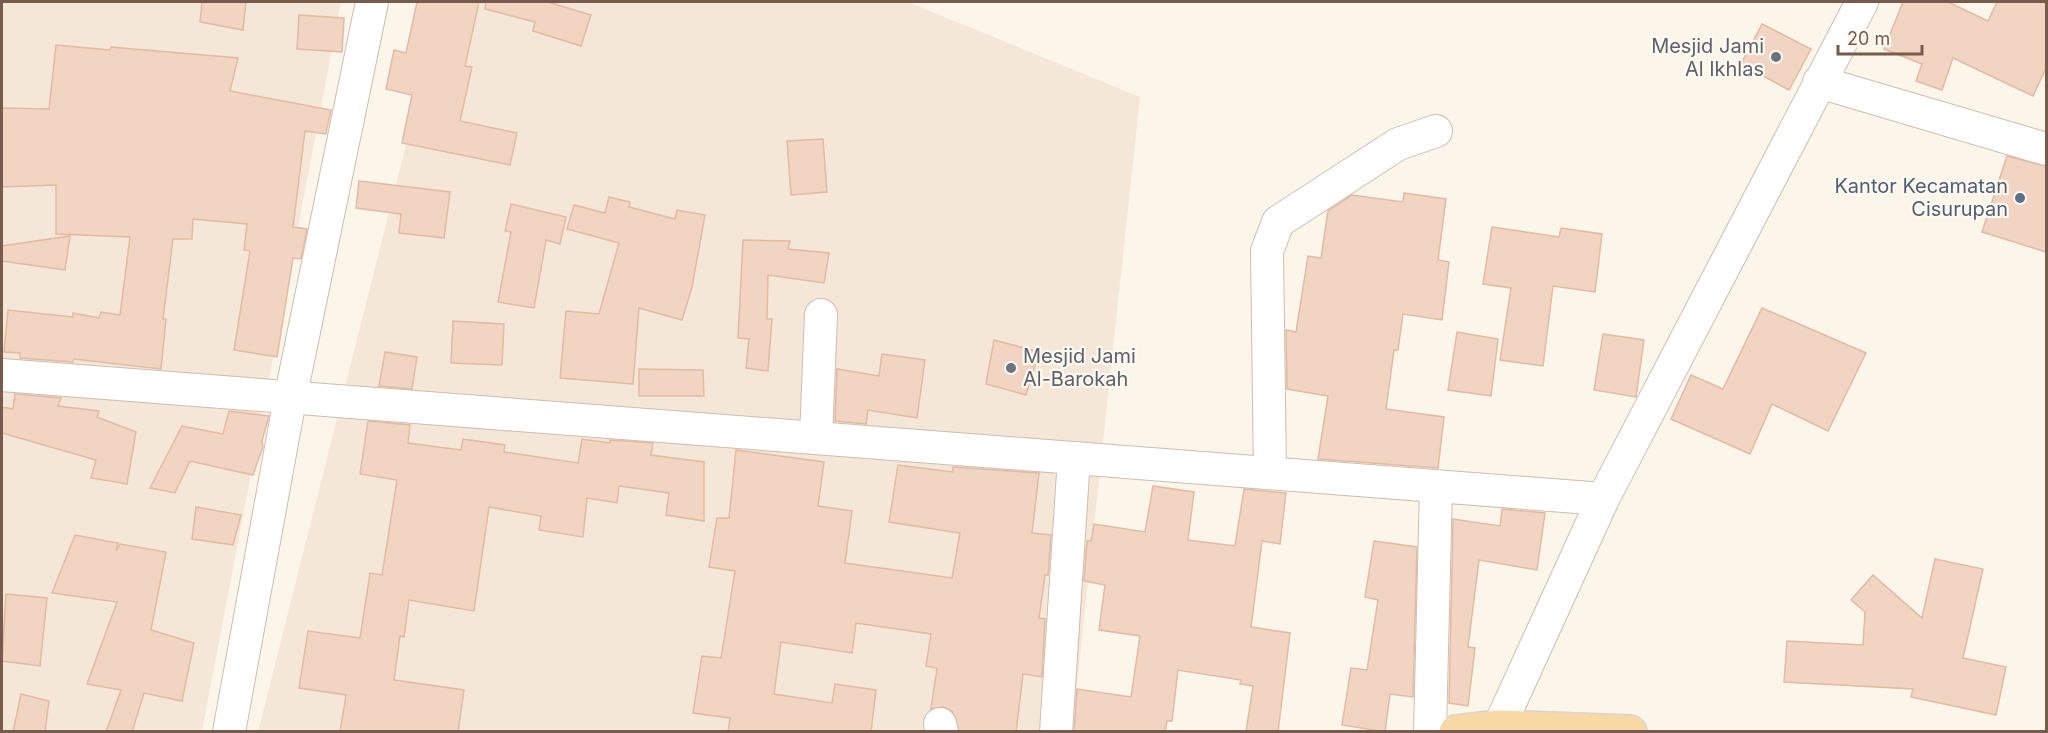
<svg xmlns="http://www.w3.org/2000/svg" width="2048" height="733" font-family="Inter,sans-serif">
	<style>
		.residential { fill: #f4e7d8 }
		.building { fill: #f1d4c2; stroke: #e3baa3; stroke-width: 1.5 }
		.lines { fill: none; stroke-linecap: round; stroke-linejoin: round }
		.minor-casing { stroke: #cebdaf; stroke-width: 34 }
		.primary-casing { stroke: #dcd4d1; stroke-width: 36 }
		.minor { stroke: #fff; stroke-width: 32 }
		.primary { stroke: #f8d8a5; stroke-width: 33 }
		.worship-dot { fill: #6b7280; stroke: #fff9f0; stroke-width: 2 }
		.service-dot { fill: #5c6f8a; stroke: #fff9f0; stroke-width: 2 }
		.labels { text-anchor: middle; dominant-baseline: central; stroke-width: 4.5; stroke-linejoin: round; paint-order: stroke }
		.worship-label { font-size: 20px; fill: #5b616d; stroke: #fff9f0; text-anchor: end }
		.service-label { font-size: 20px; fill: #4e5e75; stroke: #fff9f0; text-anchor: end }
	</style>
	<rect width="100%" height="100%" fill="#fcf5ea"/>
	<g class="residential">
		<polygon points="2,2 341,2 202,731 2,731"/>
		<polygon points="442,2 908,2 1140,97 1072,731 258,732"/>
	</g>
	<g class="building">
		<polygon points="202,2 246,2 243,30 200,22"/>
		<polygon points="417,2 479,2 465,66 472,67 460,121 517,133 510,165 402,143 412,95 386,89 394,50 406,53"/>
		<polygon points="486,2 548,2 591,15 581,46 533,31 535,22 485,9"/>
		<polygon points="1903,2 1948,2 1988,21 1997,2 2046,2 2046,68 2033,96 1953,58 1942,90 1916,81 1922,64 1884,49"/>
		<polygon points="299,15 344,18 342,52 297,49"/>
		<polygon points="1762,24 1811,49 1789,90 1741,64"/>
		<polygon points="56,45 110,50 111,47 238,58 230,91 331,110 326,134 305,131 293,227 307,229 301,259 293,258 277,357 234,350 250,251 244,250 247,224 193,219 192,239 173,239 163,319 166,319 161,369 74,359 73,362 20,358 20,353 4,352 8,310 73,317 73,313 99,318 101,312 120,315 130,237 56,234 56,185 2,187 2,108 49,109"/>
		<polygon points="823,139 827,192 791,195 787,141"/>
		<polygon points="2007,156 2046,166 2046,252 1982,232"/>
		<polygon points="359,181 450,192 444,238 399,233 401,214 356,208"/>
		<polygon points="1404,193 1446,199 1438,260 1449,262 1442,320 1403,314 1398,350 1394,350 1386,409 1444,417 1438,468 1318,459 1328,396 1287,389 1286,330 1296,332 1308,256 1321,258 1328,211 1352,195 1403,202"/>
		<polygon points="609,197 630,202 629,207 675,219 677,210 705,215 692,287 682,320 639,308 633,384 560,378 566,311 599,314 619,243 567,229 574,205 605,213"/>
		<polygon points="511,204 566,217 560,244 546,240 534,308 498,302 511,232 505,231"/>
		<polygon points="1492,227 1559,237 1561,228 1602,234 1595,292 1553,286 1543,366 1500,360 1511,288 1483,284"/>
		<polygon points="70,236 65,270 2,261 2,246"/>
		<polygon points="743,240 790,241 788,249 829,253 824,283 768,275 767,319 772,319 768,371 746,368 749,339 738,338"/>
		<polygon points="1762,308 1866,353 1828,431 1772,404 1750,454 1671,419 1691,375 1723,389"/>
		<polygon points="453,321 504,324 502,365 451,363"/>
		<polygon points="1457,332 1498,339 1491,396 1448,390"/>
		<polygon points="1603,334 1644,340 1636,397 1594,390"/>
		<polygon points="994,340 1039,352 1026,395 986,384"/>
		<polygon points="385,352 417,357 412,389 379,386"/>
		<polygon points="882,354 925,360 917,418 868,410 866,424 835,421 837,369 879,376"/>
		<polygon points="639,369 703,370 704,396 639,396"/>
		<polygon points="15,394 61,398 58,406 99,411 97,417 136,432 127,484 91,478 96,460 2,433 2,407 13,409"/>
		<polygon points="229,411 269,416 262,441 263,447 253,475 190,461 175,493 150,488 182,426 223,434"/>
		<polygon points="368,421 410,425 408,443 461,450 463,439 505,445 504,452 578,463 582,439 610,443 610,440 653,443 651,455 704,462 704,521 666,515 669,493 619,486 617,503 587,498 583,537 539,530 541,516 489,507 474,611 409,600 404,637 400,636 394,680 464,690 458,732 340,732 346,695 299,688 308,631 360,638 370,573 382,575 397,480 360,474"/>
		<polygon points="736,450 824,462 818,506 852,511 845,563 952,578 960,533 889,522 898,465 953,472 953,467 1039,473 1032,533 1051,535 1048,575 1045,575 1039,618 1045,619 1042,677 1023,674 1016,732 959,732 952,711 944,707 931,709 937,668 926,666 931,634 856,623 852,653 781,642 774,694 832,703 835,684 876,690 871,732 728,732 730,718 693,713 702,656 721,658 735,571 709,567 717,518 729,518"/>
		<polygon points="1153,486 1194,492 1188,540 1235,546 1244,489 1286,493 1280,544 1262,541 1251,627 1290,633 1278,732 1246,732 1253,686 1240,684 1241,680 1178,670 1172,721 1167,721 1165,732 1074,732 1077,689 1131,697 1140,636 1099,630 1105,585 1084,581 1087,541 1091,541 1094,524 1145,532"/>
		<polygon points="196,507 241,515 233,545 192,539"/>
		<polygon points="1502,509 1545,513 1537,570 1479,560 1468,647 1475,648 1468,706 1449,703 1453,519 1500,526"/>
		<polygon points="75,535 118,543 116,551 120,544 166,552 151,630 194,643 182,701 144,693 132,732 106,732 121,690 87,684 117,602 52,593"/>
		<polygon points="1374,541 1417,547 1413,697 1390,694 1385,732 1342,725 1351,668 1367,670 1378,600 1365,597"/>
		<polygon points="1935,559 1983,569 1963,658 2006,667 1996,715 1911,697 1913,689 1784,682 1787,641 1863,645 1865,612 1851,600 1873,575 1922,618"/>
		<polygon points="6,594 47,598 40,666 2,661"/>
		<polygon points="21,694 49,701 45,732 13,732"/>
	</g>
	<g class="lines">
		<g class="minor-casing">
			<g id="minor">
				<polyline points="1819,82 2046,149"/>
				<polyline points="2,375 1603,499"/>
				<polyline points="816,437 821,315"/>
				<polyline points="1270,473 1267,251 1278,222 1398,144 1436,131"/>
				<polyline points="940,724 942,732"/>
				<polyline points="1499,727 1603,499 1862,2"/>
				<polyline points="229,732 290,399 372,2"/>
				<polyline points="1056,732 1074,458"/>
				<polyline points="1430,732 1436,486"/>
			</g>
		</g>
		<g class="primary-casing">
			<polyline id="primary" points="1456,732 1499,727 1630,732"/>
		</g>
		<use href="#minor" class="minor"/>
		<use href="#primary" class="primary"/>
	</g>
	<g class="worship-dot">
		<circle cx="1776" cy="57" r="6"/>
		<circle cx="1011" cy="368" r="6"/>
	</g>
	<circle class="service-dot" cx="2020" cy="198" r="6"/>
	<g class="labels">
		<g class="worship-label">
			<text x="1764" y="46">Mesjid Jami<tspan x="1764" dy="23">Al Ikhlas</tspan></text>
			<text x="1023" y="356" text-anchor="start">Mesjid Jami<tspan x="1023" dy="23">Al-Barokah</tspan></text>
		</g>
		<g class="service-label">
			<text x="2008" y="186">Kantor Kecamatan<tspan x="2008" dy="23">Cisurupan</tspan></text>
		</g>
	</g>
	<rect width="2048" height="733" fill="none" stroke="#775b4d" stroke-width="6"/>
	<path d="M1838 45v9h84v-9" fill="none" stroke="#775b4d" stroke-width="3"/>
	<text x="1847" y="45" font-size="18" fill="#775b4d" stroke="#fff9f0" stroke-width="4.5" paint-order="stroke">20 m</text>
</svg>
